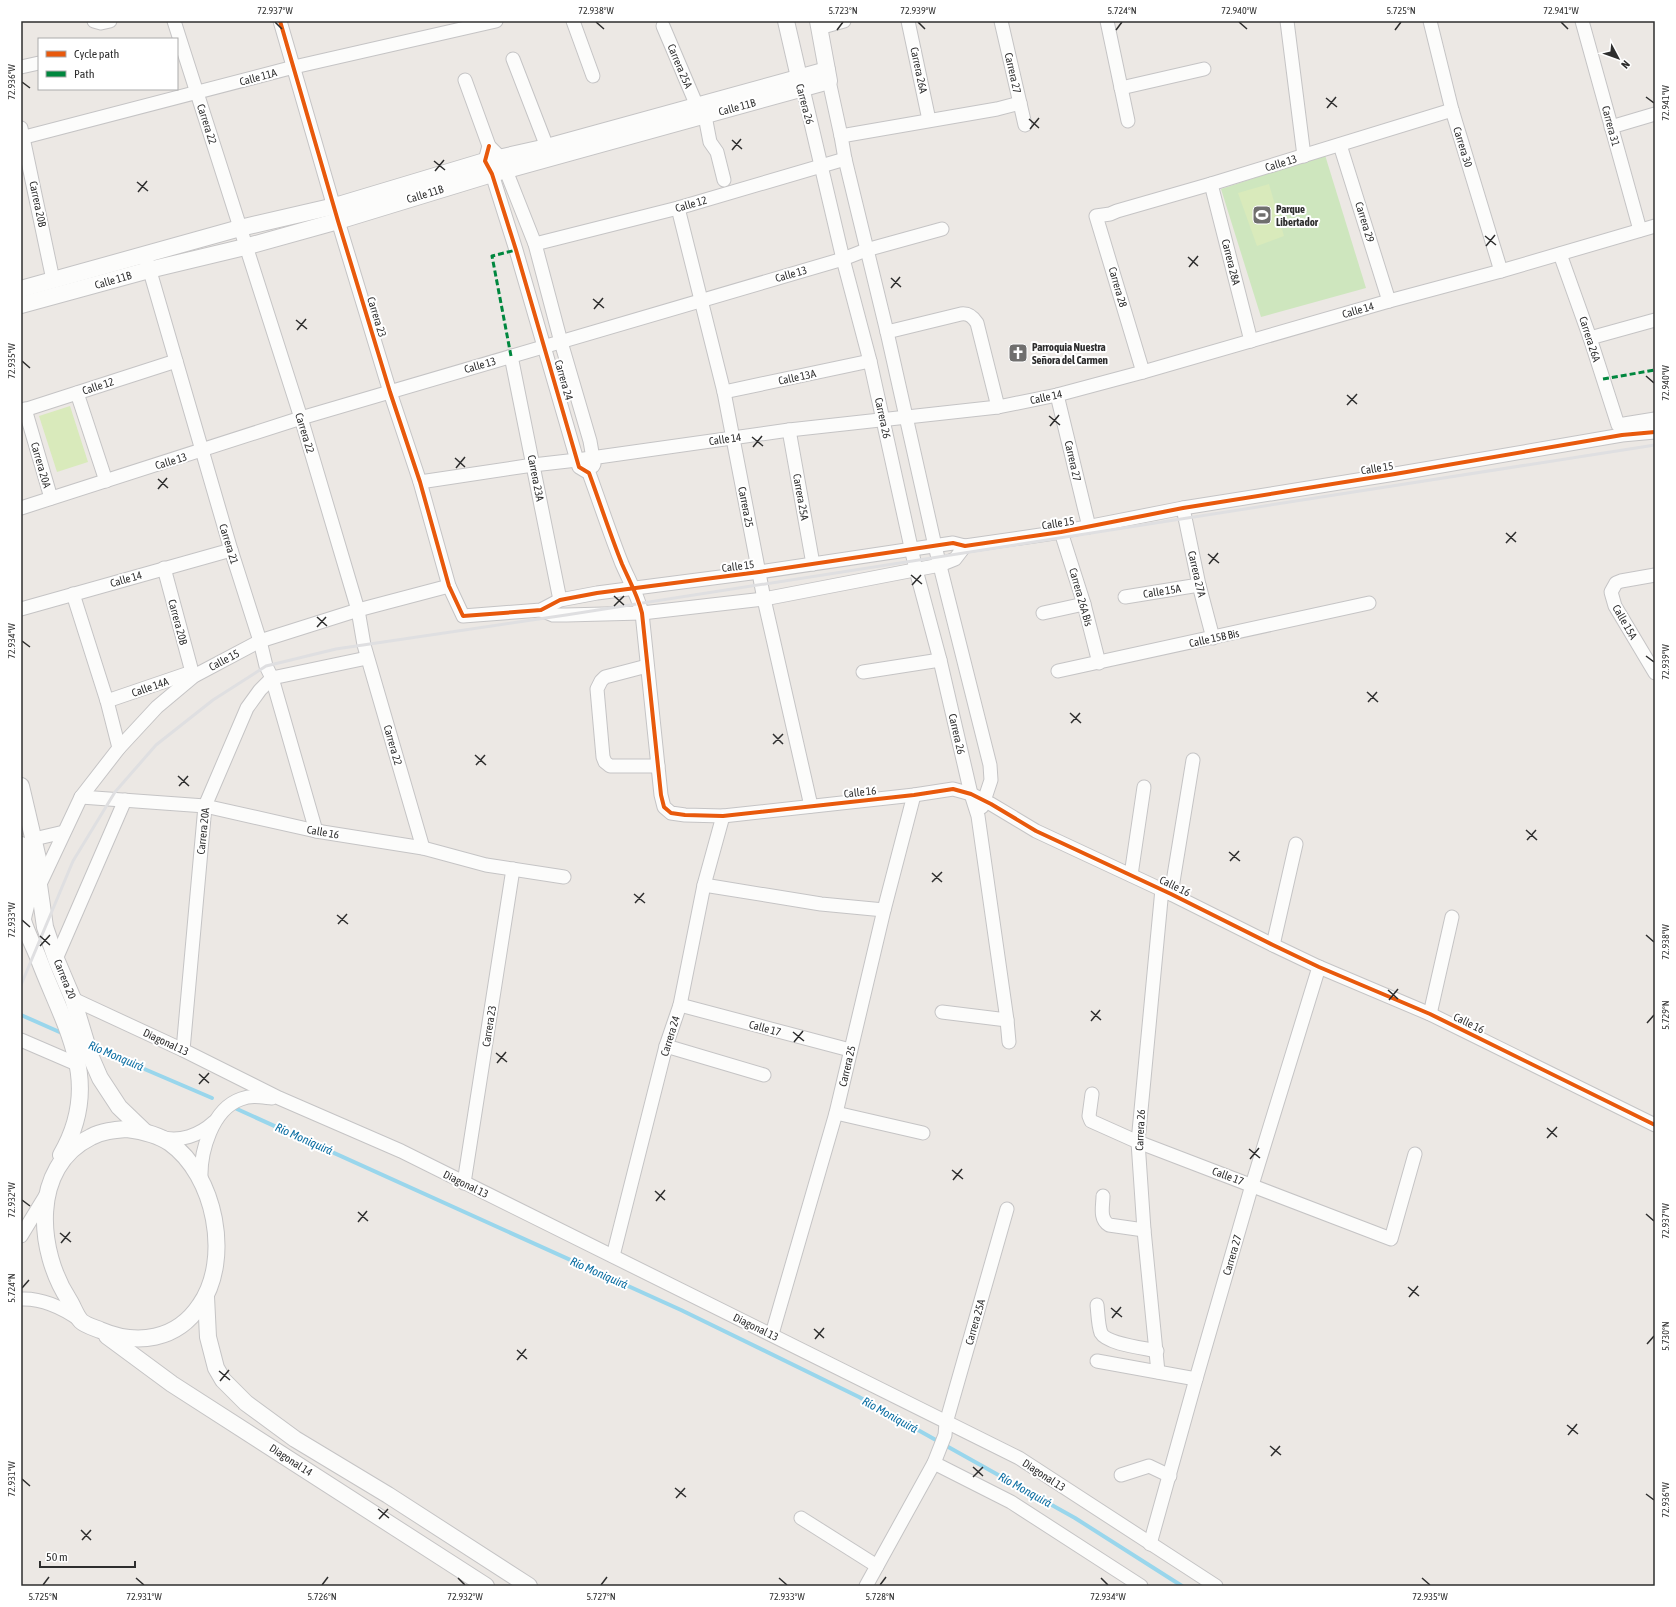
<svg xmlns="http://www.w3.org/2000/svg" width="1676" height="1607" font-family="'Asap Condensed',sans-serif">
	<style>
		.green { fill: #cee6be }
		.pitch { fill: #d9eabb }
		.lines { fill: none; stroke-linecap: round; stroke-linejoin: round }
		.stream { stroke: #99d6ec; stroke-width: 4 }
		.minor-casing { stroke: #c5c4c5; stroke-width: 15 }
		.tertiary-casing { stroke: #c5c4c5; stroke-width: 18 }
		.minor { stroke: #fcfcfb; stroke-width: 13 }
		.tertiary { stroke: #fcfcfb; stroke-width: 16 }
		.rail { stroke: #dfdfe1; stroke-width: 3 }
		.quiet { stroke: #00873e; stroke-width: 3; stroke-dasharray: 6 3; stroke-linecap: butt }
		.cycleway-casing { stroke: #fff; stroke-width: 6 }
		.cycleway { stroke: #e8590c; stroke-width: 4 }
		.ticks { fill: none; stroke: #2e2e2e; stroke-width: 1.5 }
		.labels { text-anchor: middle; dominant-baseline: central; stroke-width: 4; stroke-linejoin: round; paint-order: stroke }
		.street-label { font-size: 11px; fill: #2e2e2e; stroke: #fff }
		.poi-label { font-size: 11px; font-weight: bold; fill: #2e2e2e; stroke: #fff; text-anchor: start }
		.water-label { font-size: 12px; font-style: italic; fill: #0d6fa3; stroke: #fff }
		.neatline { fill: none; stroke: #2e2e2e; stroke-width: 1.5 }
		.ticks-label { font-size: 10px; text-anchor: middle; fill: #2e2e2e }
	</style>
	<rect width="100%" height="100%" fill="#ece8e4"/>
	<polygon class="green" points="1325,155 1366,288 1261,317 1221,189"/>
	<g class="pitch">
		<polygon points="1269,184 1284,236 1257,246 1238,193"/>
		<polygon points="70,406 88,462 57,472 39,416"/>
	</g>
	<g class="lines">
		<g class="stream">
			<polyline points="21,1015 64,1034"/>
			<polyline points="93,1047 212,1098"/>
			<polyline points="237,1109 681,1310 859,1397 1075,1518 1182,1586"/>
		</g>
		<g class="minor-casing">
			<g id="minor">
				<polyline points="94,21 101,23 110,21"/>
				<polyline points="174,21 301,418 358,610 364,645 423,848"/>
				<polyline points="280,21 338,221 390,392 420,482 449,586 463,616 541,610 560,600 597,593 759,572 953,543 965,546 1061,532 1183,508 1395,474 1622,435 1655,432"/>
				<polyline points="573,21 593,76"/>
				<polyline points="908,21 929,120"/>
				<polyline points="1001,21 1025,125"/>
				<polyline points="1107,21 1128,121"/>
				<polyline points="1287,21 1304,156"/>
				<polyline points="1430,21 1452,110 1501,271"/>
				<polyline points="1582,21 1640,230"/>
				<polyline points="663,26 697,106"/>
				<polyline points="819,28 844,21"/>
				<polyline points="513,59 547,147"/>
				<polyline points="21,67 39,63"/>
				<polyline points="465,80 489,146 501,158 535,244 561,342 590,441 594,464 593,466"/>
				<polyline points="829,81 841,136 845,159 887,332 935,546 990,765 991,780 982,807"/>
				<polyline points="1121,88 1204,69"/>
				<polyline points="803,89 843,259 870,361 916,570 940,660 971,794 978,816 1007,1020 942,1012"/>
				<polyline points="705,116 710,142 717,152 724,180"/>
				<polyline points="1611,127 1655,114"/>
				<polyline points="21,128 53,280"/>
				<polyline points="841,136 997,109 1020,103"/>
				<polyline points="21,138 294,67 496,21"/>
				<polyline points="1340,145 1389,301"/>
				<path d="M489,146l-4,15 7,13 24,76 63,217 10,6c11,30 21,61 33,91 7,16 16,32 20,49l19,182 3,12 7,6 14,2 38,1 191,-21 39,-6 18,5 20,10 45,27 135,63 102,51 46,22 111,47 225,111"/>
				<polyline points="1211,184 1251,341"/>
				<polyline points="678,208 724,392 764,599 811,806"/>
				<polyline points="535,244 678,208 845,159"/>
				<polyline points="1560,254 1590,338 1618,425 1655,419"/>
				<polyline points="147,261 231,550 260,641 266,666 272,678 316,831"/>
				<path d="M887,332l74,-18c8,-1 12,3 16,9l21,84"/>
				<polyline points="1590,338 1655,320"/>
				<polyline points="511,356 560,600"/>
				<polyline points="1143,372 1096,216 1110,214 1117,211 1211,184 1452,110"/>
				<polyline points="724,392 870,361"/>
				<polyline points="77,393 106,481"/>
				<polyline points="1057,395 1089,527"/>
				<polyline points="25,409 51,498"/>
				<polyline points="21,411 176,361"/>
				<polyline points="789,430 813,564"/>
				<polyline points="420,482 533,465 577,460 789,430 998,407 1057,395 1143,372 1389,301 1501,271 1655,226"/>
				<polyline points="21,508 301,418 843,259 866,250 942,229"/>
				<polyline points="1183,508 1199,585 1213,638"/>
				<polyline points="1061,532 1084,604 1099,663"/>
				<polyline points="164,568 192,672 194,676"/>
				<polyline points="1655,575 1621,581 1616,583 1611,592 1615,606 1655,673"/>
				<polyline points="73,594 107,701 119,748"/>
				<polyline points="1125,597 1199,585"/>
				<polyline points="21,609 231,550"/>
				<polyline points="541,610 553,615 566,615 642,613 764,599 940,565 955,559 965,546"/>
				<polyline points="1043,613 1084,604"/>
				<polyline points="647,666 605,677 601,681 597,689 603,757 605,762 610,766 658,766"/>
				<polyline points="1058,671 1369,603"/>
				<polyline points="863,672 940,660"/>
				<polyline points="107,701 192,672"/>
				<polyline points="81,797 205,806 316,831 423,848 486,865 564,877"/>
				<polyline points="34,839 64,832"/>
				<polyline points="1131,875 1144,787"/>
				<polyline points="40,884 81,797 119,748 157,707 194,676 260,641 358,610 449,586"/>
				<polyline points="704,885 821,904 884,910"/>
				<polyline points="1171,894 1193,760"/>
				<polyline points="1273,945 1296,844"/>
				<polyline points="56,959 125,800"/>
				<polyline points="73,999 183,1050 279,1098 401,1151 1019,1458 1216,1586"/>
				<polyline points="680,1005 850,1050"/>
				<polyline points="1430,1014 1452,917"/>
				<polyline points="1007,1020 1009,1042"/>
				<polyline points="21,1040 79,1065"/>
				<polyline points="666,1046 764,1075"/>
				<polyline points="183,1050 205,806 247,708 260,690 272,678 367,658"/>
				<polyline points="1092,1094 1089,1116 1091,1121 1138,1142 1391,1239 1415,1154"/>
				<polyline points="836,1113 923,1133"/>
				<path d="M161,1137c18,6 39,-2 53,-15"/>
				<path d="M201,1179c-1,-27 11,-70 40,-80 11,-4 20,-2 31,-1"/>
				<polyline points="464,1183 513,869"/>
				<path d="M1103,1196c0,10 -4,23 6,29l35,5"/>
				<polyline points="21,1236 46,1195"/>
				<polyline points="613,1256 666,1046 680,1005 704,885 723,816"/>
				<path d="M21,1299c22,-1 42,9 59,21"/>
				<path d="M1097,1305c1,8 1,20 4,28 6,11 43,15 56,18"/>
				<polyline points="772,1334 836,1113 884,910 914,795"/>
				<polyline points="1097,1361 1196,1379"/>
				<polyline points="1158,1372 1144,1230 1138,1142 1162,889"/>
				<polyline points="934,1463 1011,1502 1141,1586"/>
				<polyline points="1121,1475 1149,1466 1170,1476"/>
				<polyline points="801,1518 877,1566"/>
				<polyline points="1150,1544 1196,1379 1252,1185 1319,967"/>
				<polyline points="866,1586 934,1463 945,1435 946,1423 1007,1209"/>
			</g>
		</g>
		<g class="tertiary-casing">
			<g id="tertiary">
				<polyline points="786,21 801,86"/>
				<polyline points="21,289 240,228 335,206 485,161 547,147 827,70"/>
				<polyline points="21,305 149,270 245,247 338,221 492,174 829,81 818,21"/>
				<polyline points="21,786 39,863 39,885 45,927 56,959 73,999 90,1055 100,1078 119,1107 144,1131"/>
				<path d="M21,845c4,18 9,36 6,54 0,7 -4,15 -4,21 2,9 11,27 15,37 26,70 66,124 23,198"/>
				<path d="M127,1129c15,2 30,5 43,14 45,32 62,116 30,162 -23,35 -63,41 -100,25 -5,-2 -15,-5 -19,-9 -5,-5 -8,-15 -12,-21 -32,-49 -39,-133 22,-163 11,-6 24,-7 36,-8z"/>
				<polyline points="206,1297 208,1337 216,1368 223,1380 246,1403 295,1439 388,1495 529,1586"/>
				<polyline points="107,1336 172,1384 486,1586"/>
			</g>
		</g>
		<use href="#minor" class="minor"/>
		<use href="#tertiary" class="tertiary"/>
		<polyline class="rail" points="21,985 73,861 115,792 156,745 213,700 266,666 336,649 566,615 1655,445"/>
		<g class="quiet">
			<polyline points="511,356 492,256 516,250"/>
			<polyline points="1603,379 1655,370"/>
		</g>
		<g class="cycleway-casing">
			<g id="cycleway">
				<polyline points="280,21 338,221 390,392 420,482 449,586 463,616 541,610 560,600 597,593 759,572 953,543 965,546 1061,532 1183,508 1395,474 1622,435 1655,432"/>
				<path d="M489,146l-4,15 7,13 24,76 63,217 10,6c11,30 21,61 33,91 7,16 16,32 20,49l19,182 3,12 7,6 14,2 38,1 191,-21 39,-6 18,5 20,10 45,27 135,63 102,51 46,22 111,47 225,111"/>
			</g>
		</g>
		<use href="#cycleway" class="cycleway"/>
	</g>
	<path class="ticks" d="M275,22l7,7M596,22l8,7M918,22l7,7M1239,22l8,7M1561,22l7,7M837,30l6,-8M1116,30l6,-8M1395,30l6,-8M22,82l8,6M1646,97l8,6M1326,98l11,9M1327,108l9,-11M1029,119l10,9M1030,129l9,-11M732,140l10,9M732,150l9,-11M434,161l11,9M435,171l9,-11M137,182l11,9M138,192l9,-11M1485,236l11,9M1486,246l9,-11M1188,257l10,9M1189,267l9,-11M891,278l10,9M891,288l9,-11M593,299l11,9M594,309l9,-11M296,320l11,9M297,330l9,-11M22,361l8,7M1646,376l8,7M1347,395l10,9M1347,405l10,-11M1049,416l11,9M1050,426l9,-11M752,437l11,9M753,447l9,-11M455,458l10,9M456,468l9,-11M158,479l10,9M158,489l9,-11M1506,533l10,9M1506,543l10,-11M1208,554l11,9M1209,564l9,-11M911,575l11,9M912,585l9,-10M614,596l10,9M614,606l10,-10M317,617l10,9M317,627l9,-10M22,641l8,6M1646,656l8,6M1367,692l11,10M1368,702l9,-10M1070,713l11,10M1071,723l9,-10M773,734l10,10M773,744l10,-10M475,755l11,10M476,765l9,-10M178,776l11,10M179,786l9,-10M1526,830l11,10M1527,840l9,-10M1229,852l11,9M1230,861l9,-10M932,873l10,9M932,882l10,-10M634,894l11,9M635,903l9,-10M337,915l11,9M22,920l8,7M338,924l9,-10M1646,935l8,7M40,936l10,9M40,946l10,-11M1388,990l10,9M1389,1000l9,-11M1091,1011l10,9M1091,1021l9,-11M1647,1023l7,-8M793,1032l11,9M794,1042l9,-11M496,1053l11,9M497,1063l9,-11M199,1074l10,9M199,1084l10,-11M1547,1128l10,9M1547,1138l10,-11M1249,1149l11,9M1250,1159l9,-11M952,1170l11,9M953,1180l9,-11M655,1191l10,9M22,1200l8,6M656,1201l9,-11M358,1212l10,9M1646,1214l8,7M358,1222l9,-11M60,1233l11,9M61,1243l9,-11M1408,1287l11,9M22,1288l7,-8M1409,1297l9,-11M1111,1308l11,9M1112,1318l9,-11M814,1329l10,9M815,1339l9,-11M1647,1344l7,-8M517,1350l10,9M517,1360l9,-11M219,1371l11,9M220,1381l9,-11M1567,1425l11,9M1568,1435l9,-11M1270,1446l11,9M1271,1456l9,-10M973,1467l10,9M973,1477l10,-10M22,1479l8,7M675,1488l11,9M1646,1494l8,6M676,1498l9,-10M378,1509l11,9M379,1519l9,-10M81,1530l10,10M82,1540l9,-10M136,1578l8,7M458,1578l7,7M779,1578l8,7M1101,1578l7,7M1422,1578l8,7M43,1585l6,-8M322,1585l6,-8M601,1585l6,-8M880,1585l6,-8"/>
	<defs>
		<g id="stadium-square" transform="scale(1)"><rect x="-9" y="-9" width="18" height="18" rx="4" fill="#706f6e" stroke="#fff"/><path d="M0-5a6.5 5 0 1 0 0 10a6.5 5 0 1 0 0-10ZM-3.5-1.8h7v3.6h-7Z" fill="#fff"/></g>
		<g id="church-square" transform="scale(1)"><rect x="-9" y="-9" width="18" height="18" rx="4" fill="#706f6e" stroke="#fff"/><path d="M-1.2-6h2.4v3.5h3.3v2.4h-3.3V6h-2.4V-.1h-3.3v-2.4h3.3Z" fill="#fff"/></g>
	</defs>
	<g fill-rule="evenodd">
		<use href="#stadium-square" x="1262" y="215"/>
		<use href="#church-square" x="1018" y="353"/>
	</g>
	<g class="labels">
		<g class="street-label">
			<text transform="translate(680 66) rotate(67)">Carrera 25A</text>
			<text transform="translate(919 70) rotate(78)">Carrera 26A</text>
			<text transform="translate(1013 73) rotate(77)">Carrera 27</text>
			<text transform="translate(258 77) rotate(-15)">Calle 11A</text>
			<text transform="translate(805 104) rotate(75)">Carrera 26</text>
			<text transform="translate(737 107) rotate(-15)">Calle 11B</text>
			<text transform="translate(207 124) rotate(72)">Carrera 22</text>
			<text transform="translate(1611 126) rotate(75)">Carrera 31</text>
			<text transform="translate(1463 147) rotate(73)">Carrera 30</text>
			<text transform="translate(1281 163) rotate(-17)">Calle 13</text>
			<text transform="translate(425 194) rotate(-17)">Calle 11B</text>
			<text transform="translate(38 204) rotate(78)">Carrera 20B</text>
			<text transform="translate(691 204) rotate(-16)">Calle 12</text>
			<text transform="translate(1365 222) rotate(73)">Carrera 29</text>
			<text transform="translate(1231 262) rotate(76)">Carrera 28A</text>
			<text transform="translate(791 274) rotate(-16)">Calle 13</text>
			<text transform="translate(113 280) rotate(-16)">Calle 11B</text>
			<text transform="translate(1118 287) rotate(74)">Carrera 28</text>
			<text transform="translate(1358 310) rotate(-16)">Calle 14</text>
			<text transform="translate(377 317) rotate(73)">Carrera 23</text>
			<text transform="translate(1590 339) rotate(72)">Carrera 26A</text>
			<text transform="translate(480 365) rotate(-16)">Calle 13</text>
			<text transform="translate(797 377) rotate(-12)">Calle 13A</text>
			<text transform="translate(564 380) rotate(74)">Carrera 24</text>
			<text transform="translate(98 386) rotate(-18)">Calle 12</text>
			<text transform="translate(1046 397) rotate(-12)">Calle 14</text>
			<text transform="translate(883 418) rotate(78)">Carrera 26</text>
			<text transform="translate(305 433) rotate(73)">Carrera 22</text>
			<text transform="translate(725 439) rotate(-8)">Calle 14</text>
			<text transform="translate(171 461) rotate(-17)">Calle 13</text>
			<text transform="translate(1073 461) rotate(77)">Carrera 27</text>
			<text transform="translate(41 465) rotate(74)">Carrera 20A</text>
			<text transform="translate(1377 468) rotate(-9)">Calle 15</text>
			<text transform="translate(536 478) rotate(79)">Carrera 23A</text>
			<text transform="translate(801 497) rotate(80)">Carrera 25A</text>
			<text transform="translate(746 507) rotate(79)">Carrera 25</text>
			<text transform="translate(1058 523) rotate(-9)">Calle 15</text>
			<text transform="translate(229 544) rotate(73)">Carrera 21</text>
			<text transform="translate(738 566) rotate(-7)">Calle 15</text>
			<text transform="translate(1197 574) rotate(77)">Carrera 27A</text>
			<text transform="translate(126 579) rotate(-16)">Calle 14</text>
			<text transform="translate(1162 591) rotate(-9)">Calle 15A</text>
			<text transform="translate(1081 597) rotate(74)">Carrera 26A Bis</text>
			<text transform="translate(178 622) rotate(75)">Carrera 20B</text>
			<text transform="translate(1625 622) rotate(60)">Calle 15A</text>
			<text transform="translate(1214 638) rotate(-12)">Calle 15B Bis</text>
			<text transform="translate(224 660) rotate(-28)">Calle 15</text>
			<text transform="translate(150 687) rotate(-19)">Calle 14A</text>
			<text transform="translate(957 734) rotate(77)">Carrera 26</text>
			<text transform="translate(393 745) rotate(74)">Carrera 22</text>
			<text transform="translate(860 792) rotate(-6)">Calle 16</text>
			<text transform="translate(203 831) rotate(-84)">Carrera 20A</text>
			<text transform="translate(323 832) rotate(10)">Calle 16</text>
			<text transform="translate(1175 886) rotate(26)">Calle 16</text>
			<text transform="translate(65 979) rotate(68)">Carrera 20</text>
			<text transform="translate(1469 1023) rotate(26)">Calle 16</text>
			<text transform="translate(489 1026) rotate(-81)">Carrera 23</text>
			<text transform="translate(765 1028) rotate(15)">Calle 17</text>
			<text transform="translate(670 1036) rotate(-73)">Carrera 24</text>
			<text transform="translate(166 1042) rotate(25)">Diagonal 13</text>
			<text transform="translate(847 1066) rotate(-77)">Carrera 25</text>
			<text transform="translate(1140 1130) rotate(-87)">Carrera 26</text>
			<text transform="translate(1228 1176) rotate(21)">Calle 17</text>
			<text transform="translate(466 1184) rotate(26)">Diagonal 13</text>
			<text transform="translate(1232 1255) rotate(-74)">Carrera 27</text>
			<text transform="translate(975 1322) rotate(-74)">Carrera 25A</text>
			<text transform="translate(756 1327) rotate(26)">Diagonal 13</text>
			<text transform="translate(291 1460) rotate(33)">Diagonal 14</text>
			<text transform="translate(1044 1475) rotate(33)">Diagonal 13</text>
		</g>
		<g class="poi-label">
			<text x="1276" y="209">Parque<tspan x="1276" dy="13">Libertador</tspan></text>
			<text x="1032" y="347">Parroquia Nuestra<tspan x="1032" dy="13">Señora del Carmen</tspan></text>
		</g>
		<g class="water-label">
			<text transform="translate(116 1056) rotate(23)">Río Monquirá</text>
			<text transform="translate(304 1139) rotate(24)">Río Moniquirá</text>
			<text transform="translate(599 1273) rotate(24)">Río Moniquirá</text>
			<text transform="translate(890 1415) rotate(29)">Río Moniquirá</text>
			<text transform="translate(1025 1490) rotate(29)">Río Monquirá</text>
		</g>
	</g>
	<rect width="1676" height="1607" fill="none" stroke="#ffffff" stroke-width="44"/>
	<rect x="38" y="38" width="140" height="52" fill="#ffffff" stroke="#ababab"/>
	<rect x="46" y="51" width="20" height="6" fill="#e8590c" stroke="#ababab"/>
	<text x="74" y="58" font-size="12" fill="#2e2e2e">Cycle path</text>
	<rect x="46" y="71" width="20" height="6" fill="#00873e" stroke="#ababab"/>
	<text x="74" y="78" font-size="12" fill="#2e2e2e">Path</text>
	<g transform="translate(1618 58) rotate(131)" stroke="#ffffff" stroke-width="3" paint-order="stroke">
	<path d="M0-3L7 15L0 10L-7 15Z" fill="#2e2e2e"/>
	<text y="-6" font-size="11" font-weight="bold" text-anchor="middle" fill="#2e2e2e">N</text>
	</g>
	<path d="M40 1561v6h95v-6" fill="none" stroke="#2e2e2e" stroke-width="2"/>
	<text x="46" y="1561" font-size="12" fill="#2e2e2e" stroke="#ffffff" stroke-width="3" paint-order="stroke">50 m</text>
	<rect x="22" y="22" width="1632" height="1563" class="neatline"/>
	<g class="ticks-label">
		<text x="275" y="14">72.937°W</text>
		<text x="596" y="14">72.938°W</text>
		<text x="843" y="14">5.723°N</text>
		<text x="918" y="14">72.939°W</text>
		<text x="1122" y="14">5.724°N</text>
		<text x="1239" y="14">72.940°W</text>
		<text x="1401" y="14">5.725°N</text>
		<text x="1561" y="14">72.941°W</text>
		<text transform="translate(11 82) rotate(-90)" y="4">72.936°W</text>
		<text transform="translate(1665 103) rotate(-90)" y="4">72.941°W</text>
		<text transform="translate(11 361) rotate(-90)" y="4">72.935°W</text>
		<text transform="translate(1665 383) rotate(-90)" y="4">72.940°W</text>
		<text transform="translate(11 641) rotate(-90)" y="4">72.934°W</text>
		<text transform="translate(1665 662) rotate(-90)" y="4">72.939°W</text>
		<text transform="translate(11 920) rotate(-90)" y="4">72.933°W</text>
		<text transform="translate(1665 942) rotate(-90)" y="4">72.938°W</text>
		<text transform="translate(1665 1015) rotate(-90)" y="4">5.729°N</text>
		<text transform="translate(11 1200) rotate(-90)" y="4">72.932°W</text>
		<text transform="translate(1665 1221) rotate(-90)" y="4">72.937°W</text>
		<text transform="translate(11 1288) rotate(-90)" y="4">5.724°N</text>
		<text transform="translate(1665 1336) rotate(-90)" y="4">5.730°N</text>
		<text transform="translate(11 1479) rotate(-90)" y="4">72.931°W</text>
		<text transform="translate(1665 1500) rotate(-90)" y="4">72.936°W</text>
		<text x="43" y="1600">5.725°N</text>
		<text x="144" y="1600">72.931°W</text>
		<text x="322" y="1600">5.726°N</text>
		<text x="465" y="1600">72.932°W</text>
		<text x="601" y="1600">5.727°N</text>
		<text x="787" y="1600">72.933°W</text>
		<text x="880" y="1600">5.728°N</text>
		<text x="1108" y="1600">72.934°W</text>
		<text x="1430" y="1600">72.935°W</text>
	</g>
</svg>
